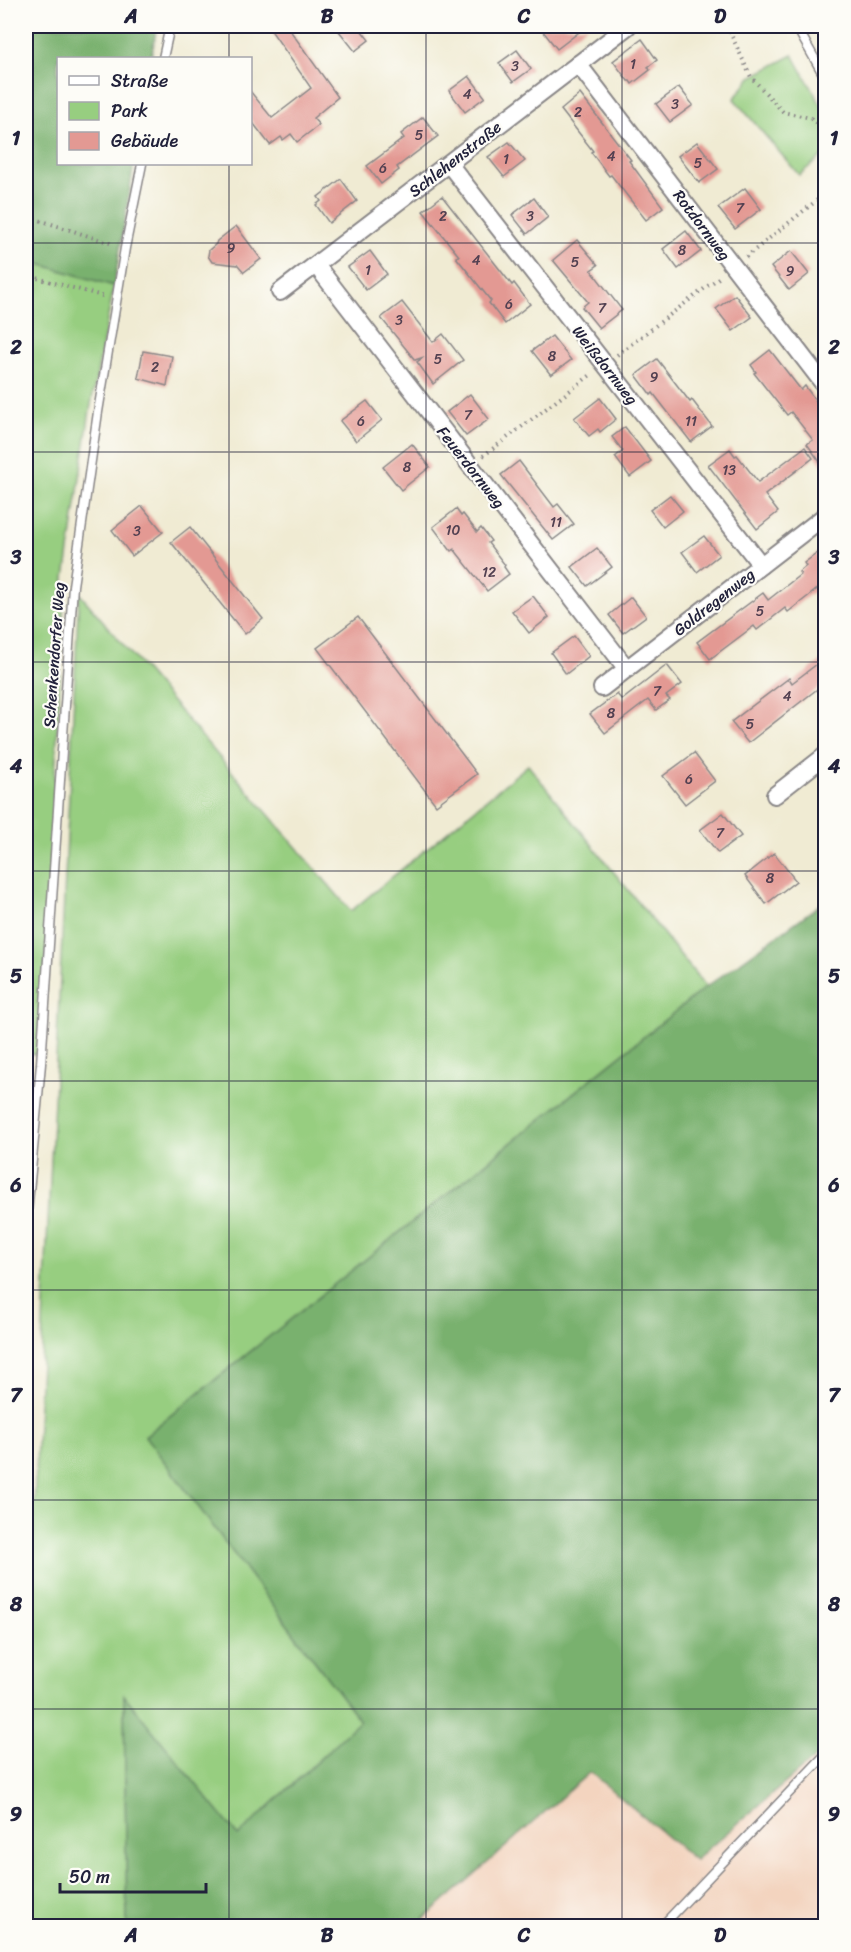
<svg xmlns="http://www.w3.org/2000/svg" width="851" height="1952" font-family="Sriracha,sans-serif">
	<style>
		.built { fill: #f3d4bf }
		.green { fill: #97ce80; stroke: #5c785e; stroke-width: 1.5 }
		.forest { fill: #79b16e; stroke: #4e6a54; stroke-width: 1.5 }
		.building { fill: #e39993 }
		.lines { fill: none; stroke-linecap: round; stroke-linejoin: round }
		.lane-casing { stroke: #898687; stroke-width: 11 }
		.street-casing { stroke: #898687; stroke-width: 20 }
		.path { stroke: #898687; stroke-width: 4; stroke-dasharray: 1.5 4.5; stroke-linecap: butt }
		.lane { stroke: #fff; stroke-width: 8 }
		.street { stroke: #fff; stroke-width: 16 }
		.grid { fill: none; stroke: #22223b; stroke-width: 1.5; stroke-opacity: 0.55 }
		.labels { text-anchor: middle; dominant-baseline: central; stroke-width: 4.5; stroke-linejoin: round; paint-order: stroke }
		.number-label { font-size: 14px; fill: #524051 }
		.street-label { font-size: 16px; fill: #22223b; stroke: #fdfcf7 }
		.neatline { fill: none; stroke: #22223b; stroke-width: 2 }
		.grid-label { font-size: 20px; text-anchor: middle; font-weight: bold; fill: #22223b }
	</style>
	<rect width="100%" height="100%" fill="#fdfcf7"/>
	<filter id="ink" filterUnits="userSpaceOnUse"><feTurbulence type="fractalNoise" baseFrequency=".0167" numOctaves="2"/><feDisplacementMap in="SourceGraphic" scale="12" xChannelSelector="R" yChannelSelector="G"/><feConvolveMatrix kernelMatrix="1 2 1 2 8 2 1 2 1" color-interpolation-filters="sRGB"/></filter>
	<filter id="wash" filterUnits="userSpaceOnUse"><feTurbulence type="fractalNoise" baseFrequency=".008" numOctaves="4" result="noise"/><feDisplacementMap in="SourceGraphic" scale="24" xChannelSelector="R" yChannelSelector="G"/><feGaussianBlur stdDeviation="1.35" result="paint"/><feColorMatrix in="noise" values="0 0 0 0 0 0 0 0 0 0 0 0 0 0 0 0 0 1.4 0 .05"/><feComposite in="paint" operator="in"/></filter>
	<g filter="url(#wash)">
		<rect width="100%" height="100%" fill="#f0ebd3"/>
		<polygon class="built" points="825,1749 825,1926 416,1926 590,1772 695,1860"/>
		<g class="green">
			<polygon points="793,55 825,112 825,154 799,175 734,99 751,77"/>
			<polygon points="26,260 114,286 90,410 65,578 41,1055 26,1053"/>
			<polygon points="79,593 351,911 528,765 706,987 145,1436 360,1721 238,1836 124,1696 127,1926 26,1926 26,1668"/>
		</g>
		<g class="forest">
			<polygon points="26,26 157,26 151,58 58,58 58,164 134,164 114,286 26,260"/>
			<polygon points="825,901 825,1749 695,1860 590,1772 416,1926 127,1926 124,1695 238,1836 360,1721 145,1436 706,987"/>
		</g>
		<g id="blocks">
			<g class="building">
				<polygon points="268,26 287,26 338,97 313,118 319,125 297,142 291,134 283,140 281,137 270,145 250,119 250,91 272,118 311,88"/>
				<polygon points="335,26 358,26 369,40 355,51"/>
				<polygon points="539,26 587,26 557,49"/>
				<polygon points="642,39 657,60 648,67 650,70 632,84 630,81 628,81 613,61"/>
				<polygon points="517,50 531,69 513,82 499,63"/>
				<polygon points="469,76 485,97 465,112 449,91"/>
				<polygon points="679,87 693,105 670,122 656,104"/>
				<polygon points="580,94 631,160 629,161 663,207 646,220 611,175 609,176 591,152 593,151 561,110"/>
				<polygon points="423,117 438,136 397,167 399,170 381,184 367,166 404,138 401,134"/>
				<polygon points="509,142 525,161 504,177 488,157"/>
				<polygon points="697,142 718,169 699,183 678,156"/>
				<polygon points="341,179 357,201 329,223 316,205 321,201 318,197"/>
				<polygon points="745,188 761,209 735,229 718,208"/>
				<polygon points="442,196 512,285 514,283 530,304 505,324 489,303 491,301 456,257 459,256 423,211"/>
				<polygon points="534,198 548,217 527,234 512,215"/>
				<polygon points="236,226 261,259 244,272 238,265 212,262 208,256 209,250 216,244 217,241"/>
				<polygon points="686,231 701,251 678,269 663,249"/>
				<polygon points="577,240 598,265 591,270 622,310 599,328 582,307 588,302 553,260"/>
				<polygon points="370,251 387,274 366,290 348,267"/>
				<polygon points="791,251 809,274 789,290 771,267"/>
				<polygon points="735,295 752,317 733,331 716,309"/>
				<polygon points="402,302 433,342 443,334 463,360 433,384 417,362 424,357 415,360 381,318"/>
				<polygon points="552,336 571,360 551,375 532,351"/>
				<polygon points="770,350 801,390 805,386 821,408 818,410 825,420 825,469 807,444 813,440 791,412 787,415 754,373 756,372 751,365"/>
				<polygon points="143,351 172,356 167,386 138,378"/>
				<polygon points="657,359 690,402 692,400 712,426 691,442 653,393 651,395 636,375"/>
				<polygon points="470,394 489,419 466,436 447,412"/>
				<polygon points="600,398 616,419 600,432 598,429 589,436 574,418"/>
				<polygon points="367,401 382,420 356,441 340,421"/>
				<polygon points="625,427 651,461 630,477 615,457 623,451 612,437"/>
				<polygon points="412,444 430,467 401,490 383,467"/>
				<polygon points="805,447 813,458 765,495 778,512 757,529 708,465 730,449 735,456 737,455 758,482"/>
				<polygon points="519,461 554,507 558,504 574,524 553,540 501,475"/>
				<polygon points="670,495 683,511 663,527 650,510"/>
				<polygon points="142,506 163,532 132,556 112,530"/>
				<polygon points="456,509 461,516 463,514 477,532 481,528 491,541 488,543 505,565 504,567 509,574 487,591 454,549 451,551 433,527"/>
				<polygon points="190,527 263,619 245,634 171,542"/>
				<polygon points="704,536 719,555 697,572 682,552"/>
				<polygon points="597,548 612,567 587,586 572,567"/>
				<polygon points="819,552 825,561 825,583 788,612 785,608 757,630 754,626 710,659 697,642 763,593 768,600 801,574 799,572 806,566 804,563"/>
				<polygon points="533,596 549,617 529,633 512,611"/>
				<polygon points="631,597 646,616 623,633 609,615"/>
				<polygon points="358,617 477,774 436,805 317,648"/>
				<polygon points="574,636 589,656 566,674 551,653"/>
				<polygon points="825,658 825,683 748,743 731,722 789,678 792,683"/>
				<polygon points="667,665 682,684 666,696 670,700 656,710 648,700 605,733 590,714 617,694 622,700"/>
				<polygon points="694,753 715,781 685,804 663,776"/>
				<polygon points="723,813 741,836 718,853 700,830"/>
				<polygon points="774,853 796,881 766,904 745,876"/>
			</g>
		</g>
	</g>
	<g filter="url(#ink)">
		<use href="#blocks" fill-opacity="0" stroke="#898687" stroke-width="1.5"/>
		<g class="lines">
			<g class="lane-casing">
				<g id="lane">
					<polyline points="796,26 826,79"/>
					<polyline points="163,58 170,26"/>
					<polyline points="26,1224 41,1064 73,586 98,412 125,248 142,164"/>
					<polyline points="662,1926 826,1754"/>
				</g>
			</g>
			<g class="street-casing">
				<g id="street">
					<polyline points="578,64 826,387"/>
					<polyline points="449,164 761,565"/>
					<polyline points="316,265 627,669"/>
					<polyline points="280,292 628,26"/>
					<polyline points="602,688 826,515"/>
					<polyline points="775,795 826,755"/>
				</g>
			</g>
			<g class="path">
				<polyline points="727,26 751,77 783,112 811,118 826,133"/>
				<polyline points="26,211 30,217 113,244"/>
				<polyline points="746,257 826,193"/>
				<polyline points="26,275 106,297"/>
				<polyline points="617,355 721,276"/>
				<polyline points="483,456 592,374"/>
			</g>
			<use href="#lane" class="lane"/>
			<use href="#street" class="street"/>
		</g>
	</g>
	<path class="grid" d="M229,26v32M426,26v1900M622,26v1900M229,164v1762M26,243h800M26,452h800M26,662h800M26,871h800M26,1081h800M26,1290h800M26,1500h800M26,1709h800"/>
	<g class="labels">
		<g class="number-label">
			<text x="633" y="64">1</text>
			<text x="515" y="66">3</text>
			<text x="467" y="94">4</text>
			<text x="675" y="104">3</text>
			<text x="578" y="112">2</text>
			<text x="419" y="135">5</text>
			<text x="611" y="156">4</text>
			<text x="506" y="159">1</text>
			<text x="698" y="163">5</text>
			<text x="383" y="168">6</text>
			<text x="740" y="208">7</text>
			<text x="443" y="216">2</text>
			<text x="530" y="216">3</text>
			<text x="231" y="248">9</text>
			<text x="682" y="250">8</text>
			<text x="476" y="260">4</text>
			<text x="575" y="262">5</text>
			<text x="368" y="270">1</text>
			<text x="790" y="271">9</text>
			<text x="509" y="304">6</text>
			<text x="602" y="308">7</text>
			<text x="399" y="320">3</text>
			<text x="552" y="356">8</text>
			<text x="438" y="359">5</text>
			<text x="155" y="367">2</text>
			<text x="654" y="377">9</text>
			<text x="468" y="415">7</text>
			<text x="361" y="421">6</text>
			<text x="691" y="421">11</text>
			<text x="407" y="467">8</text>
			<text x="729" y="470">13</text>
			<text x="556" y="522">11</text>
			<text x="453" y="530">10</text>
			<text x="137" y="531">3</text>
			<text x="489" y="572">12</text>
			<text x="760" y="611">5</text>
			<text x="657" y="691">7</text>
			<text x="787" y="696">4</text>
			<text x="611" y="713">8</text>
			<text x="750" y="724">5</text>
			<text x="689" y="779">6</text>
			<text x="720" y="833">7</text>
			<text x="770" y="878">8</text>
		</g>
		<g class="street-label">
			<text transform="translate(455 159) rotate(-38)">Schlehenstraße</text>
			<text transform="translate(702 225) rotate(53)">Rotdornweg</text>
			<text transform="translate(605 365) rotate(52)">Weißdornweg</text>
			<text transform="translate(471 467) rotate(52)">Feuerdornweg</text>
			<text transform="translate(714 602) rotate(-38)">Goldregenweg</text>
			<text transform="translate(54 655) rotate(-86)">Schenkendorfer Weg</text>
		</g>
	</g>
	<rect width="851" height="1952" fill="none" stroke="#fdfcf7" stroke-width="66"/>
	<rect x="57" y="57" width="195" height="108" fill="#fdfcf7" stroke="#a5a5ac" stroke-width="1.5"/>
	<rect x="69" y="76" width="30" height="9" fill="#ffffff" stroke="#a5a5ac" stroke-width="1.5"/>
	<text x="111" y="87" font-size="18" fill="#22223b">Straße</text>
	<rect x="69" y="102" width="30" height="18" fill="#97ce80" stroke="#a5a5ac" stroke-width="1.5"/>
	<text x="111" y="117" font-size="18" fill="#22223b">Park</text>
	<rect x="69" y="132" width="30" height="18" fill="#e39993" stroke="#a5a5ac" stroke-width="1.5"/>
	<text x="111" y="147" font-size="18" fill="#22223b">Gebäude</text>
	<path d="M60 1883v9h146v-9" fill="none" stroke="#22223b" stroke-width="3"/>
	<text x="69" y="1883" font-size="18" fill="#22223b" stroke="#fdfcf7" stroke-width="4.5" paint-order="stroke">50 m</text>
	<rect x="33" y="33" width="785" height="1886" class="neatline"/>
	<g class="grid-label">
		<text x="131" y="23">A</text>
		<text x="327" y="23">B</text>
		<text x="524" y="23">C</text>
		<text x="720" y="23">D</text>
		<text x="16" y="145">1</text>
		<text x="834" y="145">1</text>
		<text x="16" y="354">2</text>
		<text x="834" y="354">2</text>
		<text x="16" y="564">3</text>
		<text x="834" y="564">3</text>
		<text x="16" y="773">4</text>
		<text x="834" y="773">4</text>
		<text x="16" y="983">5</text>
		<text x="834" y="983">5</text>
		<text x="16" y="1192">6</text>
		<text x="834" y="1192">6</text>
		<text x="16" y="1402">7</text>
		<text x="834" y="1402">7</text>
		<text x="16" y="1611">8</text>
		<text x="834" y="1611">8</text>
		<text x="16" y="1821">9</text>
		<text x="834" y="1821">9</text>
		<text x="131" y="1942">A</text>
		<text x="327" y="1942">B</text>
		<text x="524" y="1942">C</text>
		<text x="720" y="1942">D</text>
	</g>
</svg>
